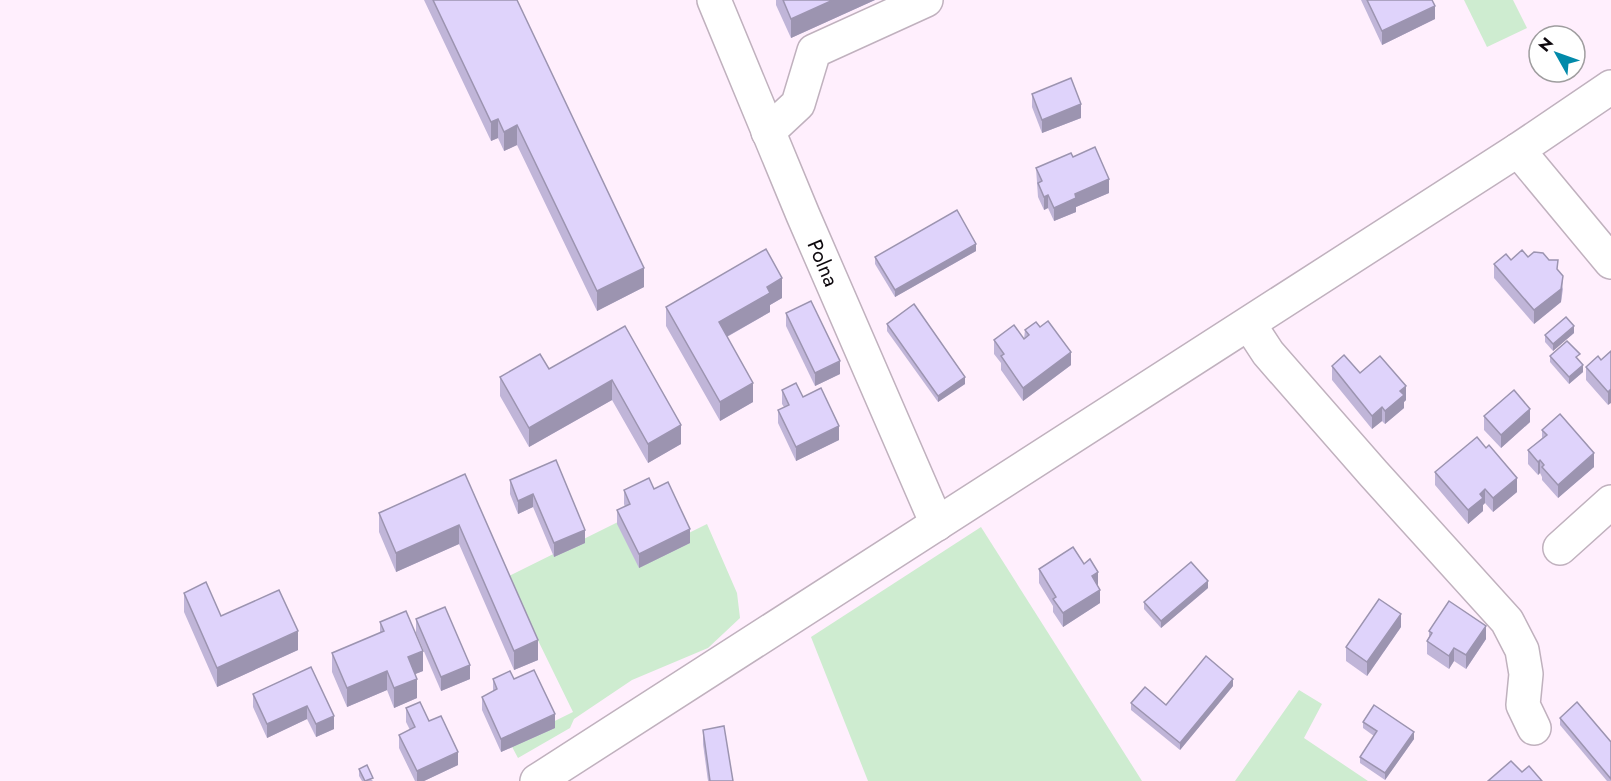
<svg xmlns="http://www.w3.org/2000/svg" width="1611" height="781" font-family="Jost,sans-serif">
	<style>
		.green { fill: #ceecd0 }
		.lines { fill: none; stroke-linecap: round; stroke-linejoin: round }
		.minor-casing { stroke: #c0b1be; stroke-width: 36 }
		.minor { stroke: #fff; stroke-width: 33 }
		.wall { fill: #c0b5d8 }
		.shaded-wall { fill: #9c94b0 }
		.building { fill: #dfd3fb; stroke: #9c94b0; stroke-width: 1.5 }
		.labels { text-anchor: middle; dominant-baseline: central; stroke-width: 6; stroke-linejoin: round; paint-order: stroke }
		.street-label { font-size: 21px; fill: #0e090e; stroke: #fff }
	</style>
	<rect width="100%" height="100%" fill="#ffeffd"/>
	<g class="green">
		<polygon points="1464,0 1513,0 1527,28 1487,47"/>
		<polygon points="622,520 640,557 707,524 737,593 740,618 708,648 632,680 574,719 570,728 518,758 510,743 573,712 507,577"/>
		<polygon points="981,527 1142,781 868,781 811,637"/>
		<polygon points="1299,690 1322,704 1304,738 1368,781 1235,781"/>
	</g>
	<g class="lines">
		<g class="minor-casing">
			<g id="minor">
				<polyline points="714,0 803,215 937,524"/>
				<polyline points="768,132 798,104 814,51 926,0"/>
				<polyline points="1518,150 1611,262"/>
				<polyline points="1249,324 1268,353 1373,473 1507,621 1522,650 1526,674 1523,705 1534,728"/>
				<polyline points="1560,548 1611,502"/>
				<polyline points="537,781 1518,150 1611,87"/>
			</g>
		</g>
		<use href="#minor" class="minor"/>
	</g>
	<g class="wall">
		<polygon points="424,0 517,0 644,287 597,311 517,145 504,151 498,138 491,141"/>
		<polygon points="776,0 875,0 791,38 776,5"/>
		<polygon points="1361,0 1432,0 1435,19 1382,45"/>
		<polygon points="1032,94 1081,118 1042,133 1032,107"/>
		<polygon points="1073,157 1109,193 1076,207 1076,212 1054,221 1048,208 1044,210 1038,197 1036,168"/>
		<polygon points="976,251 895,297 875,264 875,257"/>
		<polygon points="1528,257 1558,270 1563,289 1561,302 1534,324 1494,278 1494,264 1511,260"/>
		<polygon points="782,298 770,305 770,312 727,337 753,402 720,421 666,326 666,307"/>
		<polygon points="786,313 840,374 815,386 786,326"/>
		<polygon points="887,324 965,384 938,402 887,331"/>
		<polygon points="625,326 681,444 648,463 612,400 529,447 500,396 500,377 549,369"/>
		<polygon points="1025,330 1071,365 1023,401 1001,370 1001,363 994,354 994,340 1024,339"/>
		<polygon points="1574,333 1553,351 1545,342 1545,335"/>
		<polygon points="1611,351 1608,405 1586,380 1586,367 1601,360"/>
		<polygon points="1550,356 1579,362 1583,372 1569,384 1550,362"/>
		<polygon points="1332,366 1360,373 1406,400 1404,402 1404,408 1385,424 1382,421 1372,429 1332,380"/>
		<polygon points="782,390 803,397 839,440 796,461 778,423 778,410 784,407 782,404"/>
		<polygon points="1484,416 1530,422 1501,448 1484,430"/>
		<polygon points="1542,430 1594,467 1558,498 1542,480 1542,477 1540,473 1538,475 1528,464 1528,450 1542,438"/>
		<polygon points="556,460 585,543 554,557 533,507 518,514 510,494 510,480"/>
		<polygon points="1435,472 1517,492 1493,512 1485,503 1483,505 1483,511 1468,524 1435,485"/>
		<polygon points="465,474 538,660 514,670 459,544 396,572 379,532 379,513"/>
		<polygon points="624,490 690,543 639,568 617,524 617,510 625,507 624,504"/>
		<polygon points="1039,569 1098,586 1100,603 1063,627 1053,612 1053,606 1039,583"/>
		<polygon points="1208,588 1161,628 1144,609 1144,602"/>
		<polygon points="184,593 221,616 298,650 217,687 184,612"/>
		<polygon points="416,619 470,679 441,691 416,633"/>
		<polygon points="380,622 423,671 415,674 417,698 394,708 387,690 347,707 332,672 332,653 380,633"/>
		<polygon points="1401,627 1367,676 1346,661 1346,647"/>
		<polygon points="1429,631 1486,639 1466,669 1454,661 1449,669 1427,654 1427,641 1429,637"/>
		<polygon points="311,667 334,729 316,737 307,719 267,738 253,707 253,694"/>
		<polygon points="493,679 514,679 555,728 501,752 482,710 482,697 493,692"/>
		<polygon points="1233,686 1180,750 1131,710 1131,703 1166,705"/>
		<polygon points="406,708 429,721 458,765 424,781 415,781 399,748 399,735 410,730 406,722"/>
		<polygon points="1560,718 1611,742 1611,781 1607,781 1560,725"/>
		<polygon points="1363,722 1414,739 1385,780 1360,763 1360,757 1374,736 1363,728"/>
		<polygon points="703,730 733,781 708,781 703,744"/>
		<polygon points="359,769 373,781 362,781 359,776"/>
	</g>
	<g class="shaded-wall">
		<polygon points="833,0 875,0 791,38 791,19"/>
		<polygon points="1435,6 1435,19 1382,45 1382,31"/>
		<polygon points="1081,104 1081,118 1042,133 1042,120"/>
		<polygon points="498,119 498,138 491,141 491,122"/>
		<polygon points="517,125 517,145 504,151 504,132"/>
		<polygon points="1109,179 1109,193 1076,207 1076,212 1054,221 1054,208 1075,194"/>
		<polygon points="1048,195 1048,208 1044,210 1044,197"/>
		<polygon points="976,244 976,251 895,297 895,290"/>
		<polygon points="644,268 644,287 597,311 597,291"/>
		<polygon points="1563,276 1561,302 1534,324 1534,310"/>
		<polygon points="782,278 782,298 770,305 770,312 719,341 719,322 767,287"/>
		<polygon points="1574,326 1574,333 1553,351 1553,344"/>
		<polygon points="1071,352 1071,365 1023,401 1023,388"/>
		<polygon points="840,361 840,374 815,386 815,373"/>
		<polygon points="1583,365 1583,372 1569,384 1569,377"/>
		<polygon points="965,377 965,384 938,402 938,396"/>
		<polygon points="612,380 612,400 529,447 529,428"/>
		<polygon points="753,383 753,402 720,421 720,402"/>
		<polygon points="1406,386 1406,400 1404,402 1404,408 1385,424 1385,411 1400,391"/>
		<polygon points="1611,389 1611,403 1608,405 1608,392"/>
		<polygon points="1382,407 1382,421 1372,429 1372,416"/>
		<polygon points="1530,409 1530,422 1501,448 1501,435"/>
		<polygon points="681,425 681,444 648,463 648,444"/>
		<polygon points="839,426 839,440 796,461 796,447"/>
		<polygon points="1594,453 1594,467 1558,498 1558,485"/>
		<polygon points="1540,460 1540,473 1538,475 1538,462"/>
		<polygon points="1517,478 1517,492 1493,512 1493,498"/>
		<polygon points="1485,489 1485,503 1483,505 1483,511 1468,524 1468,510 1480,494"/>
		<polygon points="533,494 533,507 518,514 518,501"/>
		<polygon points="459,525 459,544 396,572 396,553"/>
		<polygon points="690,529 690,543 639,568 639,554"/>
		<polygon points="585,530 585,543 554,557 554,543"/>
		<polygon points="1098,572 1098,586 1092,576"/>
		<polygon points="1208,581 1208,588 1161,628 1161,621"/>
		<polygon points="1100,590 1100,603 1063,627 1063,613"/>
		<polygon points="1401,614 1401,627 1367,676 1367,662"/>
		<polygon points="1486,626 1486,639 1466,669 1466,655"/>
		<polygon points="298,631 298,650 217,687 217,668"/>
		<polygon points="538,640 538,660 514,670 514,651"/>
		<polygon points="1454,648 1454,661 1449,669 1449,656"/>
		<polygon points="423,651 423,671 408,677 408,657"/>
		<polygon points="470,665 470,679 441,691 441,677"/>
		<polygon points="387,671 387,690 347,707 347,688"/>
		<polygon points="417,679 417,698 394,708 394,688"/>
		<polygon points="1233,679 1233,686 1180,750 1180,743"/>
		<polygon points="307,706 307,719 267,738 267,724"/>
		<polygon points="555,714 555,728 501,752 501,739"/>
		<polygon points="334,716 334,729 316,737 316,724"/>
		<polygon points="1414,732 1414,739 1385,780 1385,773"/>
		<polygon points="458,752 458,765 424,781 417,781 417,771"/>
	</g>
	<g class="building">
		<polygon points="433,0 517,0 644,268 597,291 517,125 504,132 498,119 491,122"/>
		<polygon points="783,0 833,0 791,19"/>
		<polygon points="1367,0 1432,0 1435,6 1382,31"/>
		<polygon points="1071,78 1081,104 1042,120 1032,94"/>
		<polygon points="1095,147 1109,179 1075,194 1076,198 1054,208 1048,195 1044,197 1038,183 1042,181 1036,168 1071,153 1073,157"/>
		<polygon points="957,210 976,244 895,290 875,257"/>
		<polygon points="766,249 782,278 767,287 770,293 719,322 753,383 720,402 666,307"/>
		<polygon points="1522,250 1528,257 1534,252 1543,253 1549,260 1558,260 1557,269 1563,276 1561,289 1534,310 1494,264 1506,254 1511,260"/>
		<polygon points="811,301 840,361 815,373 786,313"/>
		<polygon points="914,304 965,377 938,396 887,324"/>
		<polygon points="1566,317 1574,326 1553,344 1545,335"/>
		<polygon points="1048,321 1071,352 1023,388 1001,356 1004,354 994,340 1014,325 1024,339 1029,335 1025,330 1036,322 1040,327"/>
		<polygon points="625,326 681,425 648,444 612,380 529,428 500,377 540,354 549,369"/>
		<polygon points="1567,341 1580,354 1576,357 1583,365 1569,377 1550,356"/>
		<polygon points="1611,351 1611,389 1608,392 1586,367 1598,356 1601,360"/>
		<polygon points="1344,355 1360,373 1380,356 1406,386 1400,391 1404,395 1385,411 1382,407 1372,416 1332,366"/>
		<polygon points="796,383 803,397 821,388 839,426 796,447 778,410 789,405 782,390"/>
		<polygon points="1514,390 1530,409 1501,435 1484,416"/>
		<polygon points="1560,414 1594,453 1558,485 1542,467 1544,465 1540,460 1538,462 1528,450 1547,435 1542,430"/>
		<polygon points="1477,437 1486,448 1489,445 1517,478 1493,498 1485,489 1480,494 1483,498 1468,510 1435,472"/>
		<polygon points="556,460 585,530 554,543 533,494 518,501 510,480"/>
		<polygon points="465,474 538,640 514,651 459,525 396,553 379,513"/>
		<polygon points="649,478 654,489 668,482 690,529 639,554 617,510 630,504 624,490"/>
		<polygon points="1073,547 1084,564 1090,559 1098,572 1092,576 1100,590 1063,613 1053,599 1056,597 1039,569"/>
		<polygon points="1191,562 1208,581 1161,621 1144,602"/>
		<polygon points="206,582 221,616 279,590 298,631 217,668 184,593"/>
		<polygon points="1379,599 1401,614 1367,662 1346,647"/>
		<polygon points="1449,601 1486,626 1466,655 1454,648 1449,656 1427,641 1432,633 1429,631"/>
		<polygon points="445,607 470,665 441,677 416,619"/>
		<polygon points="406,611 423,651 408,657 417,679 394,688 387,671 347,688 332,653 384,631 380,622"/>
		<polygon points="1206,656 1233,679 1180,743 1131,703 1145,687 1166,705"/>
		<polygon points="311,667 334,716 316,724 307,706 267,724 253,694"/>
		<polygon points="534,670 555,714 501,739 482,697 497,689 493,679 510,671 514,679"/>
		<polygon points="420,702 429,721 441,716 458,752 417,771 399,735 415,727 406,708"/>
		<polygon points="1577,702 1611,742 1611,779 1560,718"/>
		<polygon points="1374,705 1414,732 1385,773 1360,757 1377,731 1363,722"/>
		<polygon points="724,726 733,781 710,781 703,730"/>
		<polygon points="1511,761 1522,772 1529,766 1542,781 1488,781"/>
		<polygon points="367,765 373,778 365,781 359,769"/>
	</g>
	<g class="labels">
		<g class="street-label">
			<text transform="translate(823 263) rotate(67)">Polna</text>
		</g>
	</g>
	<g transform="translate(1557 54) rotate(310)"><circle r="28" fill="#ffffff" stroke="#9f9d9f" stroke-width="1.5"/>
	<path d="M0-4.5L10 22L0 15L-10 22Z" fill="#028aaa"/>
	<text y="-9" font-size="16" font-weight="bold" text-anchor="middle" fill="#0e090e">N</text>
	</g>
</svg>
